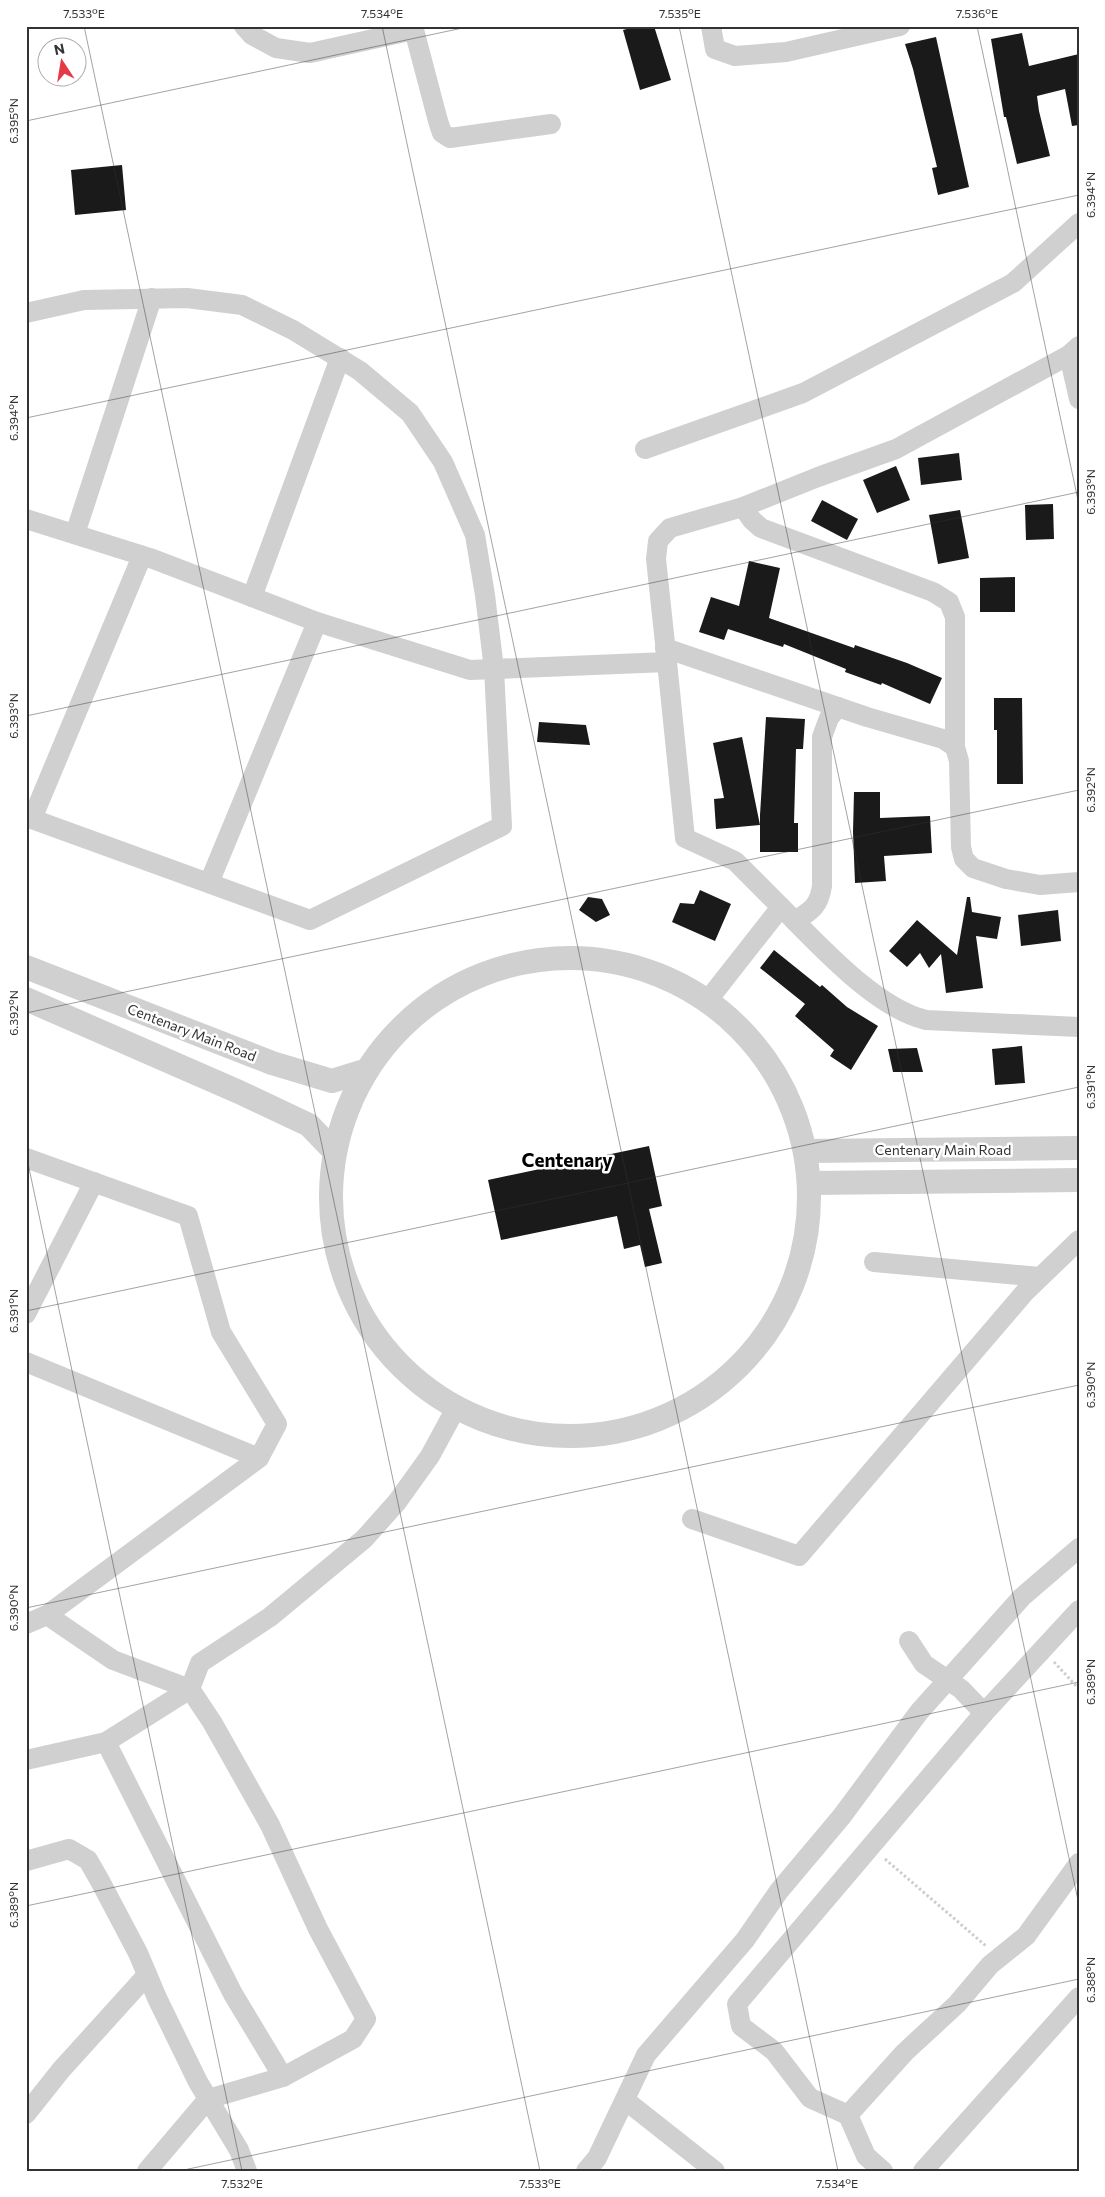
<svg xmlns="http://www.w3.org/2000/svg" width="1105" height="2197" font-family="Commissioner,sans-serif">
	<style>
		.building { fill: #1a1a1a }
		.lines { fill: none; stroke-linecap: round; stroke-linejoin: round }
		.path { stroke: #cdcdcd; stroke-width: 3; stroke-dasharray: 2.5 2.5; stroke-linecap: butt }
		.minor { stroke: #d0d0d0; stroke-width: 20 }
		.tertiary { stroke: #d0d0d0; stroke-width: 24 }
		.ticks { fill: none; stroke: #333; stroke-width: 1; stroke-opacity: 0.45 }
		.labels { text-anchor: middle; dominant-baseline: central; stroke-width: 5; stroke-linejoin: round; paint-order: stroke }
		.street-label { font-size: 14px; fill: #333; stroke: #fff }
		.district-label { font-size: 19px; font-weight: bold; fill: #000; stroke: #fff }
		.neatline { fill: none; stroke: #333; stroke-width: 2 }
		.ticks-label { font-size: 12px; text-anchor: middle; fill: #333 }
	</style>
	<rect width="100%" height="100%" fill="#fff"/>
	<g class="building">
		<polygon points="638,26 654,26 671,80 640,90 623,30"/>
		<polygon points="1022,33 1029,66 1079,54 1079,125 1072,126 1065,89 1037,96 1039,111 1050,156 1017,164 1006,117 1004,117 991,39"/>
		<polygon points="936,37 969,187 938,195 932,168 937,167 913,69 905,44"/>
		<polygon points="122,165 126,210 75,215 71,170"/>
		<polygon points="959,453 962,480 921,485 918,458"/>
		<polygon points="896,466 910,500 877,513 863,480"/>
		<polygon points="822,500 858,519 847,540 811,521"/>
		<polygon points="1053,504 1054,539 1026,540 1025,505"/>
		<polygon points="960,510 969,558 938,564 929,515"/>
		<polygon points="749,561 780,568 769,618 854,648 855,645 907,663 942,678 930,704 882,683 881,685 845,672 846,669 784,644 783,647 728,629 724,640 699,632 711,597 739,606"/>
		<polygon points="1015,577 1015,612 980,612 980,578"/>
		<polygon points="994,698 1022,698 1023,784 997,784 997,730 994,730"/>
		<polygon points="766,717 805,719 803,749 796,749 794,823 798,823 798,852 760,852 760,815"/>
		<polygon points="539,722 586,725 590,745 537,742"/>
		<polygon points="742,737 760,825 716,829 714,799 724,798 713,743"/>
		<polygon points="854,792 880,792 880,818 930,816 932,853 884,856 886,881 855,883 853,832"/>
		<polygon points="700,890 731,904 715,941 672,922 680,903 694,904"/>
		<polygon points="588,897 602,899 610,915 596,922 579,910"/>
		<polygon points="967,897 970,897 972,912 1001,917 997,939 976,936 983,988 946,993 941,954 929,968 920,953 907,967 889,951 917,920 957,955"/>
		<polygon points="1058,910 1061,941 1021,946 1018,915"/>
		<polygon points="774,950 820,987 822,985 847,1007 878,1026 851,1070 830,1056 834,1050 795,1016 805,1004 760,968"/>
		<polygon points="1022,1046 1025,1083 995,1085 992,1049"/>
		<polygon points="917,1048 923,1072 893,1072 888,1049"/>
		<polygon points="649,1146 662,1206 649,1209 662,1263 645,1267 640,1245 624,1249 617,1216 501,1240 488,1180"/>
	</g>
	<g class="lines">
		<g class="path">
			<polyline points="1054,1662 1079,1689"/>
			<polyline points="885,1859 986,1946"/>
		</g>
		<g class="minor">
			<polyline points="244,26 252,35 276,48 310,53 414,30"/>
			<polyline points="413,26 438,121 442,133 450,138 551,124"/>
			<polyline points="711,26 715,49 735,56 786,52 900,26"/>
			<polyline points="26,313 84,300 187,298 242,305 293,330 360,371 410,413 443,462 475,535 485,595 494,669 502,826 310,920 32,819 142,556"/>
			<polyline points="1069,355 1079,399"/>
			<polyline points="645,449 803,393 1013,283 1079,223"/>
			<polyline points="743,507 752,520 761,528 933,592 949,602 955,617 955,747"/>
			<polyline points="26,519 153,559 317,622 470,670 667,662 685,838 735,861 781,907 708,1000"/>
			<polyline points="75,534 152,298"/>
			<polyline points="252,597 340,358"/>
			<polyline points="665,648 867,717 943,739 955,747 959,761 961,847 964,859 973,868 1006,879 1040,885 1079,882"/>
			<polyline points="667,662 656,559 658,541 670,528 743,507 818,477 896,449 1069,355 1079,346"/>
			<polyline points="209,883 317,622"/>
			<path d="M781,907c37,37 94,101 145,113l153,7"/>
			<path d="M795,921c17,-11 24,-15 27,-35v-149l7,-19 9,-11"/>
			<polyline points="26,1158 188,1216 221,1332 277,1424 259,1458 47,1615 26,1624"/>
			<polyline points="874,1262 1040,1277"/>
			<polyline points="26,1314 94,1182"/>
			<polyline points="26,1362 259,1458"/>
			<polyline points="692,1519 799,1556 1025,1292 1079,1240"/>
			<polyline points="1079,1610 984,1713 737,2004 741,2026 774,2051 810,2098 848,2115 905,2052 957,2004 990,1965 1026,1936 1079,1863"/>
			<polyline points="47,1615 113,1660 190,1689"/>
			<polyline points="909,1641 924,1664 961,1689 984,1713"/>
			<polyline points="106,1742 233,1994 283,2077"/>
			<polyline points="26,1760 106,1742 190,1689"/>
			<polyline points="26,1861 69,1849 88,1860 100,1881 138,1953 157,1998 198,2082 239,2150 247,2171"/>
			<polyline points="625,2100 715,2171"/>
			<polyline points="26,2114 61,2070 147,1975"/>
			<polyline points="848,2115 866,2156 883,2171"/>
			<polyline points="147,2171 208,2099 283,2077 353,2039 366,2019 318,1929 270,1825 212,1722 190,1689 200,1663 270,1617 364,1539 397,1502 430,1456 456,1408"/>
			<polyline points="586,2171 597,2158 646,2055 745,1940 779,1891 842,1816 919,1712 1022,1597 1079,1548"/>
			<polyline points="923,2171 1079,1997"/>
		</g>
		<g class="tertiary">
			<circle cx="570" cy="1197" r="239"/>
			<polyline points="26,967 272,1063 332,1081 361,1072"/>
			<polyline points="26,999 239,1092 309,1125 333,1150"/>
			<polyline points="807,1151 1079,1148"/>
			<polyline points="811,1183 1079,1180"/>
		</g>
	</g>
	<path class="ticks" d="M84,26l456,2145M382,26l456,2145M679,26l400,1879M977,26l102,479M26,121l446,-95M26,418l1053,-223M26,716l1053,-224M26,1013l1053,-223M26,1154l216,1017M26,1311l1053,-224M26,1608l1053,-223M26,1906l1053,-224M179,2171l900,-192"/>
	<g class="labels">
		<g class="street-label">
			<text transform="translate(192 1032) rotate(21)">Centenary Main Road</text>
			<text x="943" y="1149">Centenary Main Road</text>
		</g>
		<g class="district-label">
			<text x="567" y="1159">Centenary</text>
		</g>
	</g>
	<rect width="1105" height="2197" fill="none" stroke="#ffffff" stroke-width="55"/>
	<g transform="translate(62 62) rotate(348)"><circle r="24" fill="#ffffff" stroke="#adadad"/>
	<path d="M0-4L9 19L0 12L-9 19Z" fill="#e63946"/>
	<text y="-8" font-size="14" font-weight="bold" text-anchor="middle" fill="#333333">N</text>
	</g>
	<rect x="28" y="28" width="1050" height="2142" class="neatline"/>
	<g class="ticks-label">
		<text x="84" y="18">7.533°E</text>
		<text x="382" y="18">7.534°E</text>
		<text x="680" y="18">7.535°E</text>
		<text x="977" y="18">7.536°E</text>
		<text transform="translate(14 121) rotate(-90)" y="4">6.395°N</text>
		<text transform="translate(1091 195) rotate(-90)" y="4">6.394°N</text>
		<text transform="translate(14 418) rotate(-90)" y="4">6.394°N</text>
		<text transform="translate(1091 492) rotate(-90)" y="4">6.393°N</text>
		<text transform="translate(14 716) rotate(-90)" y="4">6.393°N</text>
		<text transform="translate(1091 790) rotate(-90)" y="4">6.392°N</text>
		<text transform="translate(14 1013) rotate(-90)" y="4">6.392°N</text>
		<text transform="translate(1091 1087) rotate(-90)" y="4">6.391°N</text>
		<text transform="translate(14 1311) rotate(-90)" y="4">6.391°N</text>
		<text transform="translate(1091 1385) rotate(-90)" y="4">6.390°N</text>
		<text transform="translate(14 1608) rotate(-90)" y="4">6.390°N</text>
		<text transform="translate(1091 1682) rotate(-90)" y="4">6.389°N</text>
		<text transform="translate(14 1905) rotate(-90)" y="4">6.389°N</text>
		<text transform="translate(1091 1980) rotate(-90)" y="4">6.388°N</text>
		<text x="242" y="2188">7.532°E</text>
		<text x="540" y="2188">7.533°E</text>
		<text x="837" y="2188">7.534°E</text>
	</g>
</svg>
